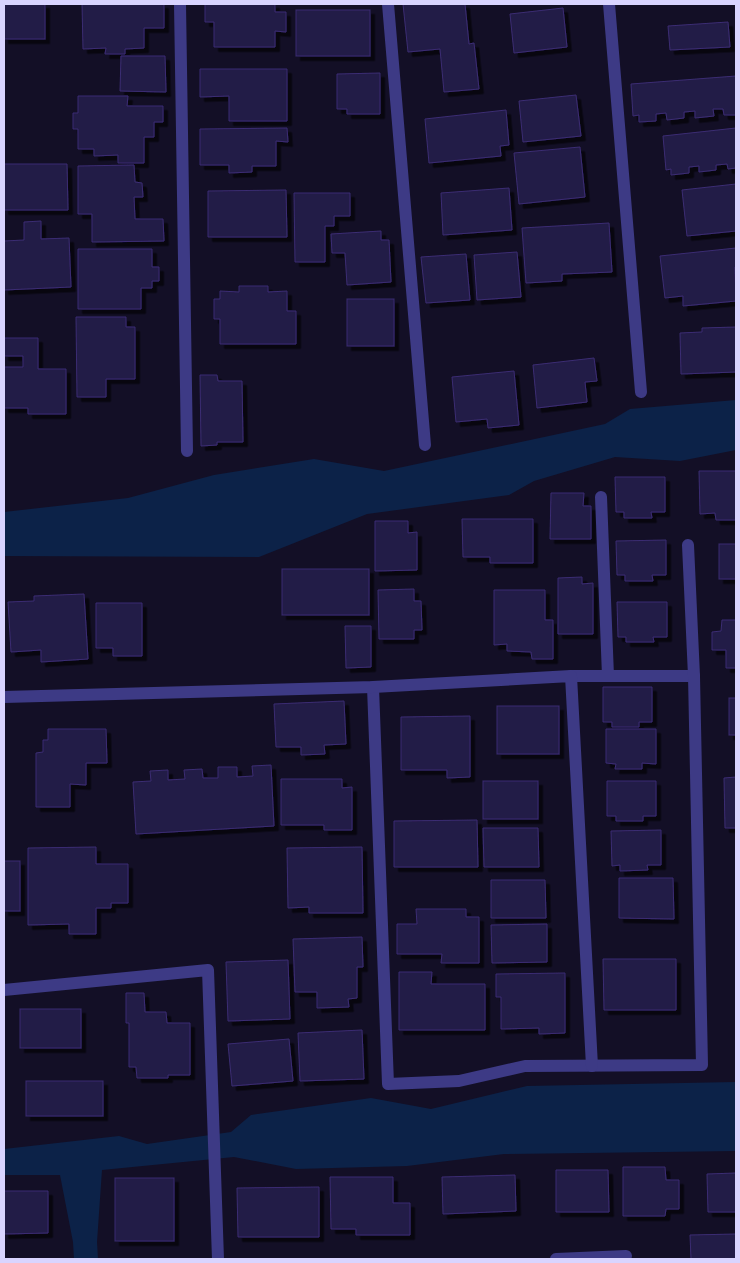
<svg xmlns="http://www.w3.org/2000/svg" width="740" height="1263" font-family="Helvetica,sans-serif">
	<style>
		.water { fill: #0c2248 }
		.building { fill: #241b47; stroke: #3b2d73; filter: url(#shadow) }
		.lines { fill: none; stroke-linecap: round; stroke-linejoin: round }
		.service { stroke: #3d3a85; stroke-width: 12 }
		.minor { stroke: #3d3a85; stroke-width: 12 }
	</style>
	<defs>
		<filter id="shadow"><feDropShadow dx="4.5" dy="4.5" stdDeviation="0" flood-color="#0009"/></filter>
	</defs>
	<rect width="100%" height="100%" fill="#130f26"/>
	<g class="water">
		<polygon points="736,400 736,450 680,461 615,457 534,481 509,495 367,514 259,557 4,556 4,512 128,498 214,475 314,459 384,471 605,424 630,409"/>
		<polygon points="736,1082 736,1151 504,1154 407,1166 296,1169 234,1157 102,1170 97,1242 98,1259 74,1259 73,1242 60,1175 4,1175 4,1149 119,1136 147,1144 231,1132 251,1115 371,1098 431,1109 527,1086"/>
	</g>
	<g class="building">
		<rect x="4" y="4" width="41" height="35"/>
		<polygon points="82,4 164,4 164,28 144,28 144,48 125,49 125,54 105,54 106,48 83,49"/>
		<polygon points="205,4 275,4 275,12 286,12 286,32 275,31 275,47 214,47 214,22 205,22"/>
		<polygon points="403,4 465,4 469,44 474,43 479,89 444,92 440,49 408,52"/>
		<polygon points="563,8 567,47 514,53 510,14"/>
		<rect x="296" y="10" width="74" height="46"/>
		<polygon points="728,22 730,47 670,50 668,26"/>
		<polygon points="121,56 165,56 166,92 120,91"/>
		<polygon points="200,69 287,69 287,121 229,121 229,96 200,97"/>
		<polygon points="380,73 380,114 347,114 347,109 337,109 337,74"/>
		<polygon points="736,76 736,115 724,115 723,109 713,109 714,116 695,118 695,111 684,112 684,118 667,120 666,113 656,114 656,121 639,122 639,115 633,116 631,84"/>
		<polygon points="576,95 581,136 523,142 519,101"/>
		<polygon points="78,96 128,96 127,106 163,106 163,122 154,122 154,137 144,137 144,163 118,163 118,155 94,156 94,149 78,149 78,129 73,129 73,113 78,113"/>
		<polygon points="506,110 509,145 500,146 501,156 429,163 425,119"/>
		<polygon points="287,128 288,142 276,141 276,166 252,166 252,172 229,173 229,165 200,165 200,129"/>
		<polygon points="736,128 736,168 728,169 727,164 716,165 716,170 699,172 699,166 689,167 689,173 671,175 671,169 666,170 663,136"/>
		<polygon points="580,147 585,197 519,204 514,153"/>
		<polygon points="4,164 67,164 68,210 4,210"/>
		<polygon points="134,165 135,182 142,183 143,197 134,197 135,219 163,219 164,241 92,242 92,214 78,214 78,166"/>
		<polygon points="736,184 736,231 687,236 682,190"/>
		<polygon points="509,188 512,230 443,235 441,193"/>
		<polygon points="286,190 287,237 208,237 208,191"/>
		<polygon points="294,193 350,193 350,216 334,216 334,226 325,226 325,262 295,262"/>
		<polygon points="41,221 41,239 69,238 71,287 4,290 4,241 24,240 24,222"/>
		<polygon points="609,223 612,272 562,274 562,281 526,283 522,228"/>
		<polygon points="381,231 381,240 389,240 391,282 347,285 345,253 332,253 331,234"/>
		<polygon points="736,248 736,267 735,267 736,301 683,306 683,296 665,298 660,256"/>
		<polygon points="78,249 152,249 152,267 159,267 159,281 152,281 152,288 141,288 141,309 78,309"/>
		<polygon points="517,252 521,297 477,300 474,255"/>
		<polygon points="466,254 470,300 426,303 421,257"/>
		<polygon points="239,286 268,286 268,292 287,291 287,311 296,311 296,344 220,344 220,319 214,319 214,299 220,299 220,291 239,292"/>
		<rect x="347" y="299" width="47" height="47"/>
		<polygon points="76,317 126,317 126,327 135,327 135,379 106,379 106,397 77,397"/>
		<polygon points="736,327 736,372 681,374 680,333 702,332 702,328"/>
		<polygon points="4,338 38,338 38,369 66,369 66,414 28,414 28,408 4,408 4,367 23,367 23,356 4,356"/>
		<polygon points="594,358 597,381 585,382 587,402 537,408 533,365"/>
		<polygon points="514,371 519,425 488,428 487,419 456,422 452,377"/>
		<polygon points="200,375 217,375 218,381 242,381 243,442 217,442 217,445 201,446"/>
		<polygon points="699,471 736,471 736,520 716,520 715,513 700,514"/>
		<polygon points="615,477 665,477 665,512 651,512 652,518 624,518 624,512 616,512"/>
		<polygon points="551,493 584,493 583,506 591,506 591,539 550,539"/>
		<polygon points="462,519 533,519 533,563 490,563 490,557 463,557"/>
		<polygon points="375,521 408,521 408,533 417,532 417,570 375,571"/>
		<polygon points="666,540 666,575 652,575 653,581 625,581 625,575 617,575 616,541"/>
		<rect x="719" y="544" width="17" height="35"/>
		<rect x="282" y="569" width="87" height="46"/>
		<polygon points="582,577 582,584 593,583 593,634 558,634 558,578"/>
		<polygon points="414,589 414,601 421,601 422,630 414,630 414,639 379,639 378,590"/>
		<polygon points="494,590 545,590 545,620 553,620 553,659 532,659 531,652 507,651 507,644 494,645"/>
		<polygon points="84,594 88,659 41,662 41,650 11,652 8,602 34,601 34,596"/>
		<polygon points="617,602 667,602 667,637 653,637 654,642 626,642 626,637 618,637"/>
		<polygon points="96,603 142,603 142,656 113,656 113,648 96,648"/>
		<polygon points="722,620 736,620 736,668 726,668 726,650 712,650 712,632 721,631"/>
		<polygon points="345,626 371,626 371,667 346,668"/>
		<polygon points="603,687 652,687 652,722 639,722 639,727 612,727 612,722 603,722"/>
		<rect x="729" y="698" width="7" height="37"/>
		<polygon points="344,701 346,744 324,745 325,754 301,755 301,747 276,747 274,704"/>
		<rect x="497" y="706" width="62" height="48"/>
		<polygon points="470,716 470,777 447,778 447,770 401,770 401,717"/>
		<polygon points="48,729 106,729 107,763 86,763 86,785 70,784 70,807 36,807 36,753 43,752 43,740 48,740"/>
		<polygon points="606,729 656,729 656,764 642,763 642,769 615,769 616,764 606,763"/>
		<polygon points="271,765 274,826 136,834 133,782 151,781 150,771 168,770 168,780 185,779 184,770 202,769 203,778 218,778 218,767 237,767 237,777 253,776 252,766"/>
		<polygon points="736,777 736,828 725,828 724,778"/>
		<polygon points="281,779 342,779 342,788 352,787 352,830 324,830 324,825 281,825"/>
		<rect x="483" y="781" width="55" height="38"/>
		<polygon points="607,781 656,781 656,816 643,816 643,821 616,821 616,816 607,816"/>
		<polygon points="477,820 478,867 394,867 394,821"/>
		<polygon points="483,828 538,828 539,867 484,867"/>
		<polygon points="661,830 661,865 647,865 648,870 620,871 620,865 612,866 611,831"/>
		<polygon points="96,847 96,864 128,864 128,903 111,903 111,908 96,908 96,934 69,934 69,924 28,925 28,848"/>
		<polygon points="362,847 363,913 309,913 309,907 288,908 287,848"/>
		<rect x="4" y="861" width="16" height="50"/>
		<polygon points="619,878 673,878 674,919 619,918"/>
		<polygon points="491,880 545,880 546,918 491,918"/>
		<polygon points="416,909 466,909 466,917 479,917 479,963 441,963 442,954 397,954 397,924 417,924"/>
		<polygon points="547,924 547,962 492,963 491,925"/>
		<polygon points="362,937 363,967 357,967 357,998 348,999 349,1007 317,1008 317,992 295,992 293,939"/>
		<polygon points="603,959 676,959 676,1010 604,1010"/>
		<polygon points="288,960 290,1019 228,1021 226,962"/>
		<polygon points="399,972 432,972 431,984 485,984 485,1030 399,1030"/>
		<polygon points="565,973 565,1033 539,1034 539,1028 501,1029 501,997 496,997 496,974"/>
		<polygon points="126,993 144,993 145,1012 166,1012 167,1023 190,1023 190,1075 168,1075 168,1078 137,1078 136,1067 129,1067 129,1023 126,1023"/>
		<rect x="20" y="1009" width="61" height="39"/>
		<polygon points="362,1030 364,1079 300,1081 298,1033"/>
		<polygon points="289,1039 293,1081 232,1086 228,1044"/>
		<rect x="26" y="1081" width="77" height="35"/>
		<polygon points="623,1167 665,1167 666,1180 679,1180 679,1209 666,1209 665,1216 623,1216"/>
		<polygon points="556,1170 608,1170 609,1212 556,1212"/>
		<polygon points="736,1173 736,1212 708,1212 707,1174"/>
		<polygon points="515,1175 516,1211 443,1214 442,1177"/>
		<polygon points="330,1177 393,1177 393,1203 410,1203 410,1235 356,1235 356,1229 331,1229"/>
		<rect x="115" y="1178" width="59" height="63"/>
		<polygon points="319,1187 319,1237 238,1237 237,1188"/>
		<polygon points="4,1191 48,1191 48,1233 4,1234"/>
		<polygon points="736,1234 736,1259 691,1259 690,1235"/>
	</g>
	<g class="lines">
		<polyline class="service" points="556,1259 626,1256"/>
		<g class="minor">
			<polyline points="180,4 187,451"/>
			<polyline points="388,4 425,445"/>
			<polyline points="609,4 641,392"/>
			<polyline points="601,497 608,676"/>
			<polyline points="571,676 694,676"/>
			<polyline points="373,687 388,1084 459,1081 525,1066 702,1065 694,676 688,545"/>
			<polyline points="4,697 373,687 571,676 592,1066"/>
			<polyline points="4,990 208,970 218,1259"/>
		</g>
	</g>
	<rect width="740" height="1263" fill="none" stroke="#d9d4ff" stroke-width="10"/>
</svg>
